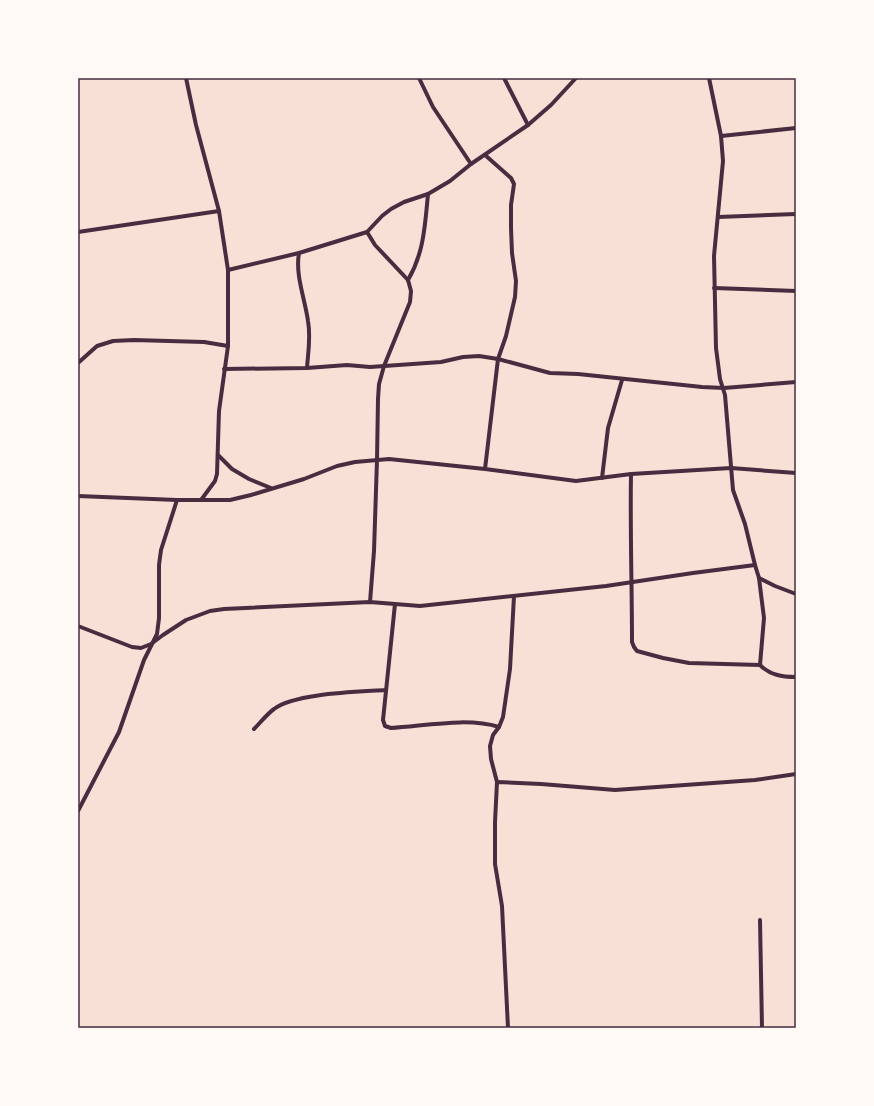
<svg xmlns="http://www.w3.org/2000/svg" width="874" height="1106" font-family="Bitter,serif">
	<style>
		.lines { fill: none; stroke-linecap: round; stroke-linejoin: round }
		.minor { stroke: #4a2c40; stroke-width: 4 }
		.neatline { fill: none; stroke: #4a2c40; stroke-width: 1.5 }
	</style>
	<rect width="100%" height="100%" fill="#f7e1d7"/>
	<g class="lines">
		<g class="minor">
			<polyline points="186,78 196,125 219,211 228,270 228,346 219,411 217,474 215,481 201,500"/>
			<polyline points="419,78 433,107 471,164"/>
			<polyline points="504,78 528,125"/>
			<polyline points="709,78 721,136 723,161 714,256 716,348 720,379 725,395 733,490 745,524 755,565 759,578 764,618 760,665"/>
			<polyline points="721,136 796,128"/>
			<polyline points="718,217 796,214"/>
			<polyline points="78,232 219,211"/>
			<polyline points="367,232 375,245 408,280 411,291 410,302 384,366 379,384 378,399 377,460 374,551 370,602"/>
			<path d="M299,253c-4,22 6,46 9,68 3,16 0,32 -1,47"/>
			<polyline points="228,270 299,253 367,232 382,216 391,209 404,202 428,194 450,181 471,164 528,125 551,105 576,78"/>
			<path d="M408,280c16,-27 17,-55 20,-86"/>
			<polyline points="714,288 796,291"/>
			<polyline points="78,363 97,346 113,341 134,340 204,342 228,346"/>
			<polyline points="224,369 307,368 347,365 370,367 441,362 463,357 479,356 498,359 550,373 578,374 702,387 724,388 796,382"/>
			<polyline points="218,455 232,469 249,479 271,488"/>
			<polyline points="485,469 498,359 506,336 515,297 516,281 512,253 511,228 511,205 514,184 511,178 485,155"/>
			<path d="M631,474c-1,56 1,112 1,168l2,5 3,4 26,7 26,5 71,2c10,10 22,12 36,12"/>
			<polyline points="602,478 608,428 622,380"/>
			<polyline points="78,496 177,500 230,500 251,495 304,479 337,466 355,462 389,459 485,469 576,481 631,474 731,468 796,473"/>
			<polyline points="759,578 775,586 796,594"/>
			<path d="M395,604l-12,116 2,6 6,2c34,-2 76,-11 108,-1"/>
			<polyline points="78,626 132,647 141,648 151,644 163,635 186,620 210,611 224,609 370,602 420,606 606,586 693,573 755,565"/>
			<path d="M254,729c6,-6 13,-15 20,-20 21,-16 84,-17 112,-19"/>
			<polyline points="497,782 491,759 490,746 493,735 499,727 503,717 510,669 514,596"/>
			<polyline points="78,811 119,732 144,660 157,634 159,618 159,565 161,550 177,500"/>
			<polyline points="760,920 762,1028"/>
			<polyline points="508,1028 502,906 495,864 495,822 497,782 541,784 615,790 755,780 796,774"/>
		</g>
	</g>
	<rect width="874" height="1106" fill="none" stroke="#fffaf5" stroke-width="158"/>
	<rect x="79" y="79" width="716" height="948" class="neatline"/>
</svg>
